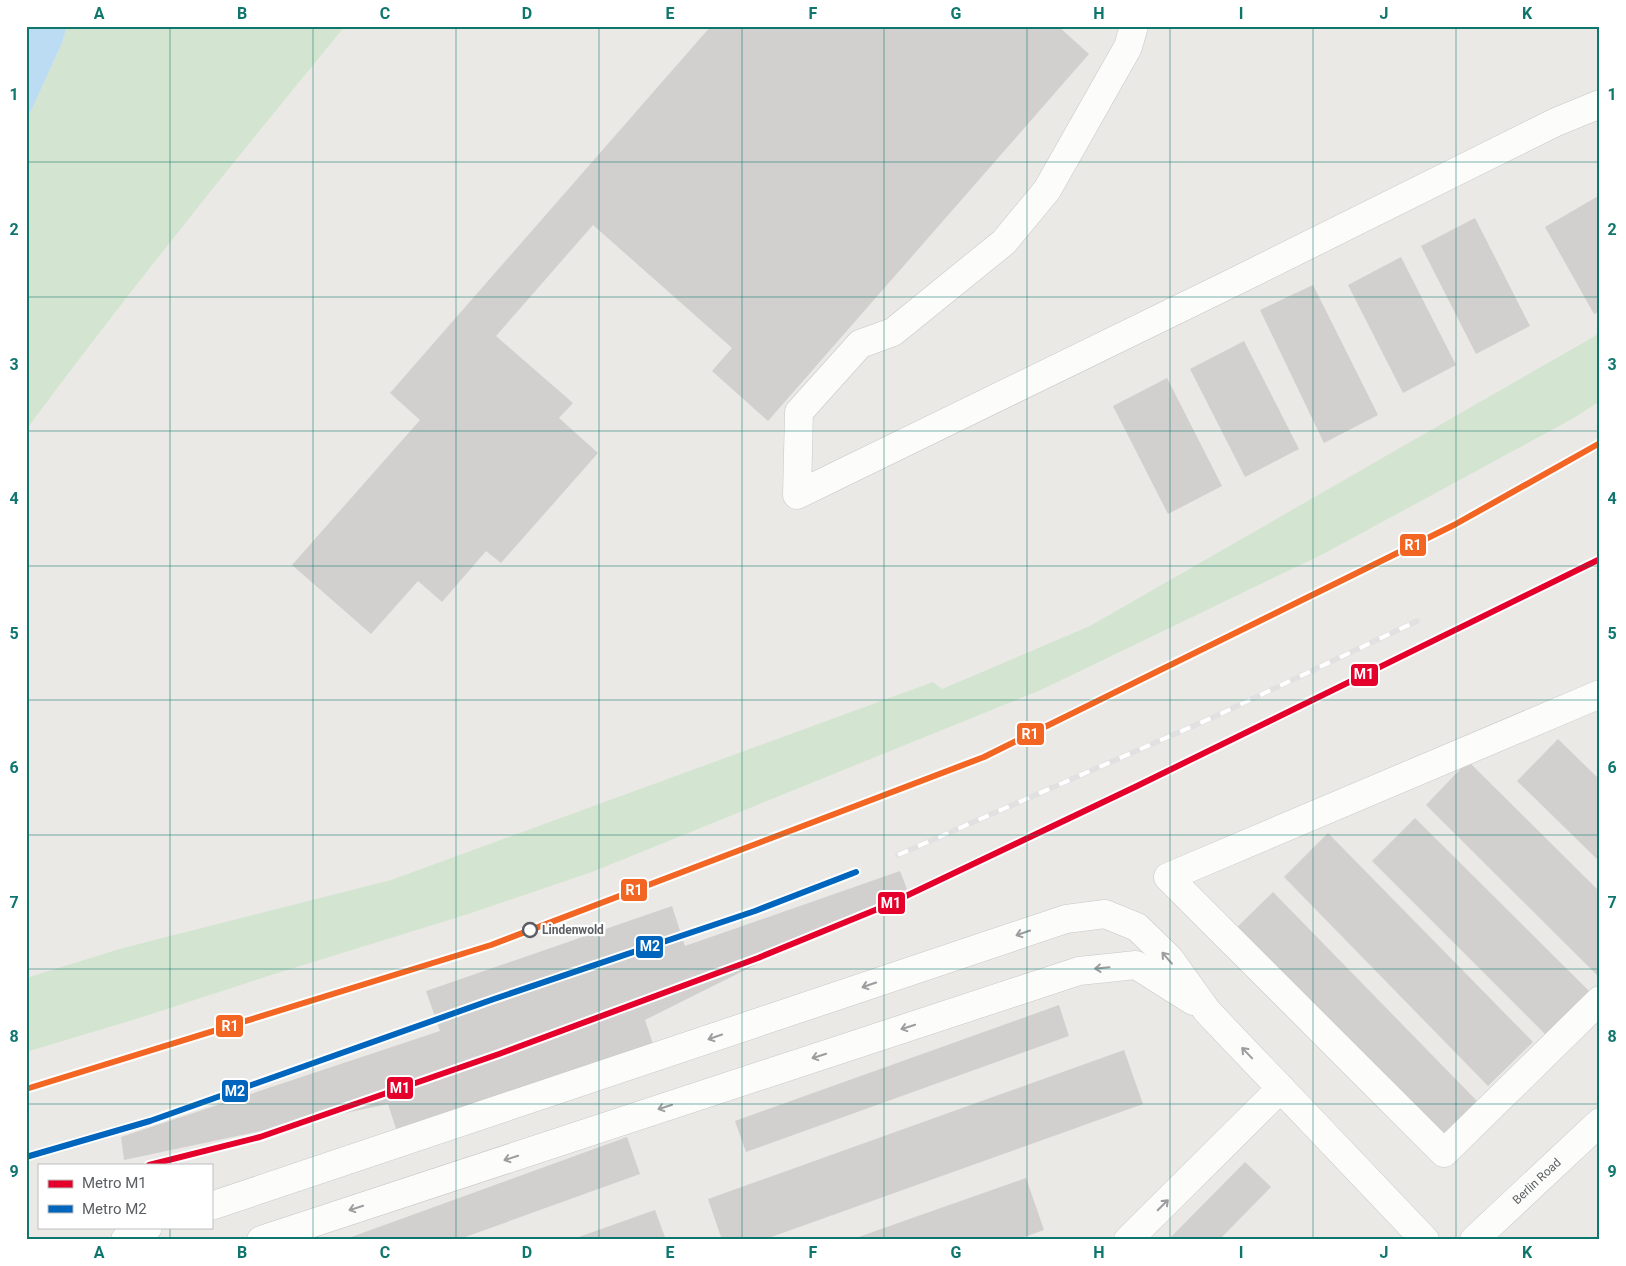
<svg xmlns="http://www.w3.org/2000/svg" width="1626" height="1266" font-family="Roboto,sans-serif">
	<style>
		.green { fill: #d3e5d1 }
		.water { fill: #bbdcf2 }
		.building { fill: #d1d0ce }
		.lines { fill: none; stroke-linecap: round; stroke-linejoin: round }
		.minor-casing { stroke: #c7c7c7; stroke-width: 29 }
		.minor { stroke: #fcfcfb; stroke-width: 28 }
		.rail-casing { stroke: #e2e1e1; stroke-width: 5.5 }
		.rail { stroke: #fff; stroke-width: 4; stroke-dasharray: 11; stroke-linecap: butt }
		.rail-1-casing { stroke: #fff; stroke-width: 10 }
		.rail-1 { stroke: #f26522; stroke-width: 6 }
		.metro-1-casing { stroke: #fff; stroke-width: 10 }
		.metro-2-casing { stroke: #fff; stroke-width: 10 }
		.metro-1 { stroke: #e4002b; stroke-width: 6 }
		.metro-2 { stroke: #0065bd; stroke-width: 6 }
		.oneway { stroke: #9b9d9f }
		.grid { fill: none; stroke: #0f766e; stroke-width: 1; stroke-opacity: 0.55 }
		.stop-dot { fill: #fff; stroke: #5b5e62; stroke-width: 2.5 }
		.labels { text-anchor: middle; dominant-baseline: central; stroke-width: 4.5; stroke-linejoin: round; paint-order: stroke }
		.stop-label { font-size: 12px; font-weight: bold; fill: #5b5e62; stroke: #fff; text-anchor: start }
		.street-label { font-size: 12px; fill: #5b5e62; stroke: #fff }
		.line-badge { stroke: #fff; stroke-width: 2 }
		.badge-label { font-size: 14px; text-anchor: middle; font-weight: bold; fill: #fff }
		.neatline { fill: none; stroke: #0f766e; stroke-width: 2 }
		.grid-label { font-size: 16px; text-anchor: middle; font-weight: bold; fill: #0f766e }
	</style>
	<rect width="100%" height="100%" fill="#eae9e5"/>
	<g class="green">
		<path d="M67,26h278c-109,133 -217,266 -319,404v-308l36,-79z"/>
		<polygon points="1600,333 1600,401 1572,419 1325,553 1043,689 592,872 465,915 268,976 136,1019 26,1052 26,978 123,948 391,880 933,682 942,689 1090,626"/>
	</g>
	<polygon class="water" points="26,26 67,26 62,43 26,122"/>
	<g class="building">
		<polygon points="711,26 1058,26 1089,54 768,421 712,371 732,348 593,225 496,336 573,403 559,418 598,453 501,563 486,551 442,602 418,581 371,634 292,565 420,420 390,393"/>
		<polygon points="1600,195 1600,311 1594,314 1545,227"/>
		<polygon points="1475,218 1530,326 1476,354 1421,246"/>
		<polygon points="1401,257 1456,365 1403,393 1348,285"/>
		<polygon points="1313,285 1378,415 1324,443 1260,310"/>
		<polygon points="1244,341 1299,449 1245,477 1190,369"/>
		<polygon points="1167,378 1222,486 1168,514 1113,406"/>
		<polygon points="1558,739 1600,780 1600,862 1517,781"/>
		<polygon points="1468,761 1600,892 1600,978 1426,805"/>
		<polygon points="1415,818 1589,991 1546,1035 1372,861"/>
		<polygon points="1328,833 1533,1042 1488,1086 1284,877"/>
		<polygon points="900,871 907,889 645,1020 654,1047 397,1132 388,1104 124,1160 121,1137 440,1031 426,991 672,906 685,946"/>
		<polygon points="1273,892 1477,1101 1432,1145 1228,936"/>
		<polygon points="1059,1005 1069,1036 746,1152 735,1121"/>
		<polygon points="1124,1050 1143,1104 763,1240 722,1240 708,1199"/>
		<polygon points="627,1137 640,1174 457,1240 343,1240"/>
		<polygon points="1245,1162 1271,1187 1219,1240 1168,1240"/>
		<polygon points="1026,1178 1044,1230 1016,1240 850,1240"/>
		<polygon points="655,1210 666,1240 573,1240 573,1239"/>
	</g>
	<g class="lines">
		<g class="minor-casing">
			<g id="minor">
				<polyline points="1134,26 1128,47 1047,190 1004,242 893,332 860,344 799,412 797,495 1232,283 1556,122 1600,104"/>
				<polyline points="1600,694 1168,877 1444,1153 1600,1000"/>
				<polyline points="211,1206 1066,919 1105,914 1137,927 1169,958 1207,1011 1425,1240"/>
				<polyline points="125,1240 148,1227"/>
				<polyline points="261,1240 1079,971 1136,965 1193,1001"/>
				<polyline points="1128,1240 1281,1088"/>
				<path id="s1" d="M1474,1240l126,-118"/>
			</g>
		</g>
		<use href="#minor" class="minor"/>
		<g class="rail-casing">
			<g id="rail">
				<polyline points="898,855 1216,716 1417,621"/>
				<polyline points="917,891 1137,786 1600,559"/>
			</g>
		</g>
		<use href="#rail" class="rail"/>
		<g class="rail-1-casing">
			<polyline id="rail-1" points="26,1089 491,945 984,757 1454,525 1600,443"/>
		</g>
		<use href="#rail-1" class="rail-1"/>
		<g class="metro-1-casing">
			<polyline id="metro-1" points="149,1165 260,1137 499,1054 758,958 885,906 1137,786 1600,559"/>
		</g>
		<g class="metro-2-casing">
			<polyline id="metro-2" points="26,1157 150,1121 494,999 755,911 856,872"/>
		</g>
		<use href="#metro-1" class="metro-1"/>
		<use href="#metro-2" class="metro-2"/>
	</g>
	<defs><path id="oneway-shaft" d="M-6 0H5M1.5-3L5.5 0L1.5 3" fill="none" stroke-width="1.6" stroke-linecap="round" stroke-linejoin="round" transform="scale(1.25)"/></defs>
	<g class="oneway">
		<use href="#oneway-shaft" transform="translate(1023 933) rotate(161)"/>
		<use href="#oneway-shaft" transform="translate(1167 958) rotate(-131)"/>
		<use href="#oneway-shaft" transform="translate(1102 968) rotate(175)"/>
		<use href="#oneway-shaft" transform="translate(869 985) rotate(161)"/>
		<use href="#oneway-shaft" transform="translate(908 1027) rotate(162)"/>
		<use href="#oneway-shaft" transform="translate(715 1037) rotate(161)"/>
		<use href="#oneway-shaft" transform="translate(1247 1053) rotate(-134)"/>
		<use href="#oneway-shaft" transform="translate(819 1056) rotate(162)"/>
		<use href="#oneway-shaft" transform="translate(665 1107) rotate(162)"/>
		<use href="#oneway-shaft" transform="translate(511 1158) rotate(162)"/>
		<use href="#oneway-shaft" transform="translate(1163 1205) rotate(-45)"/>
		<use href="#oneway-shaft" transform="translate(356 1208) rotate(162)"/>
	</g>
	<path class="grid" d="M170,26v1139M313,26v1214M456,26v1214M599,26v1214M742,26v1214M884,26v1214M1027,26v1214M1170,26v1214M1313,26v1214M1456,26v1214M26,162h1574M26,297h1574M26,431h1574M26,566h1574M26,700h1574M26,835h1574M26,969h1574M26,1104h1574M170,1227v13"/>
	<circle class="stop-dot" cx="530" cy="930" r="7"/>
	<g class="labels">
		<g class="stop-label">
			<text x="542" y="930">Lindenwold</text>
		</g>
		<g class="street-label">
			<text stroke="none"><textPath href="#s1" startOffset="86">Berlin Road</textPath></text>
		</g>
	</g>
	<g class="line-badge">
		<rect x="1399" y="533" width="28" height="24" rx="5" fill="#f26522"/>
		<rect x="1350" y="663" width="29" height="24" rx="5" fill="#e4002b"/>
		<rect x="1016" y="722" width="29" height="24" rx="5" fill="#f26522"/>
		<rect x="620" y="878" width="28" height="24" rx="5" fill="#f26522"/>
		<rect x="877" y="891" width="29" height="24" rx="5" fill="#e4002b"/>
		<rect x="635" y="935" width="29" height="24" rx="5" fill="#0065bd"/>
		<rect x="215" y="1014" width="29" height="24" rx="5" fill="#f26522"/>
		<rect x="386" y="1076" width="28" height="24" rx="5" fill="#e4002b"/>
		<rect x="221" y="1079" width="28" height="24" rx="5" fill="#0065bd"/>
	</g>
	<g class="badge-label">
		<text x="1413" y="550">R1</text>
		<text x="1364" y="679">M1</text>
		<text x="1030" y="739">R1</text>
		<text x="634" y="895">R1</text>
		<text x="891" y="908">M1</text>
		<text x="650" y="951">M2</text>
		<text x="230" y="1031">R1</text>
		<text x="400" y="1093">M1</text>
		<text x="235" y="1096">M2</text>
	</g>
	<rect width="1626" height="1266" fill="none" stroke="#ffffff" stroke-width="55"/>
	<rect x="38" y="1164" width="175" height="65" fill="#ffffff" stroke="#bdbfc0"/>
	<rect x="48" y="1180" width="25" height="8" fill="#e4002b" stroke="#bdbfc0"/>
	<text x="82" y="1188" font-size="15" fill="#5b5e62">Metro M1</text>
	<rect x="48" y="1205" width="25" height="8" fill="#0065bd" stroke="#bdbfc0"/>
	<text x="82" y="1214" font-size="15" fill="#5b5e62">Metro M2</text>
	<rect x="28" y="28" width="1570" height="1210" class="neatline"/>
	<g class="grid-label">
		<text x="99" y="19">A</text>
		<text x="242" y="19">B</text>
		<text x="385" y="19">C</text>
		<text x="527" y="19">D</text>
		<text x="670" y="19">E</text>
		<text x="813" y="19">F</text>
		<text x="956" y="19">G</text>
		<text x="1099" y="19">H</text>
		<text x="1241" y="19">I</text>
		<text x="1384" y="19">J</text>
		<text x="1527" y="19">K</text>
		<text x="14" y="100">1</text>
		<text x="1612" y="100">1</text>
		<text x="14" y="235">2</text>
		<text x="1612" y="235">2</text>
		<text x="14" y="370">3</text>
		<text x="1612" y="370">3</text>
		<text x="14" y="504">4</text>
		<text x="1612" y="504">4</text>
		<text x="14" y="639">5</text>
		<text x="1612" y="639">5</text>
		<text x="14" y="773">6</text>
		<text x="1612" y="773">6</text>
		<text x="14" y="908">7</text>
		<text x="1612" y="908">7</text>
		<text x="14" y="1042">8</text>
		<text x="1612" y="1042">8</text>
		<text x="14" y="1177">9</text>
		<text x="1612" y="1177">9</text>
		<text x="99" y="1258">A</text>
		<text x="242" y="1258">B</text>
		<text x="385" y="1258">C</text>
		<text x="527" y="1258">D</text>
		<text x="670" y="1258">E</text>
		<text x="813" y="1258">F</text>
		<text x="956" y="1258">G</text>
		<text x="1099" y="1258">H</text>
		<text x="1241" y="1258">I</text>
		<text x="1384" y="1258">J</text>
		<text x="1527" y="1258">K</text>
	</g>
</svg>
